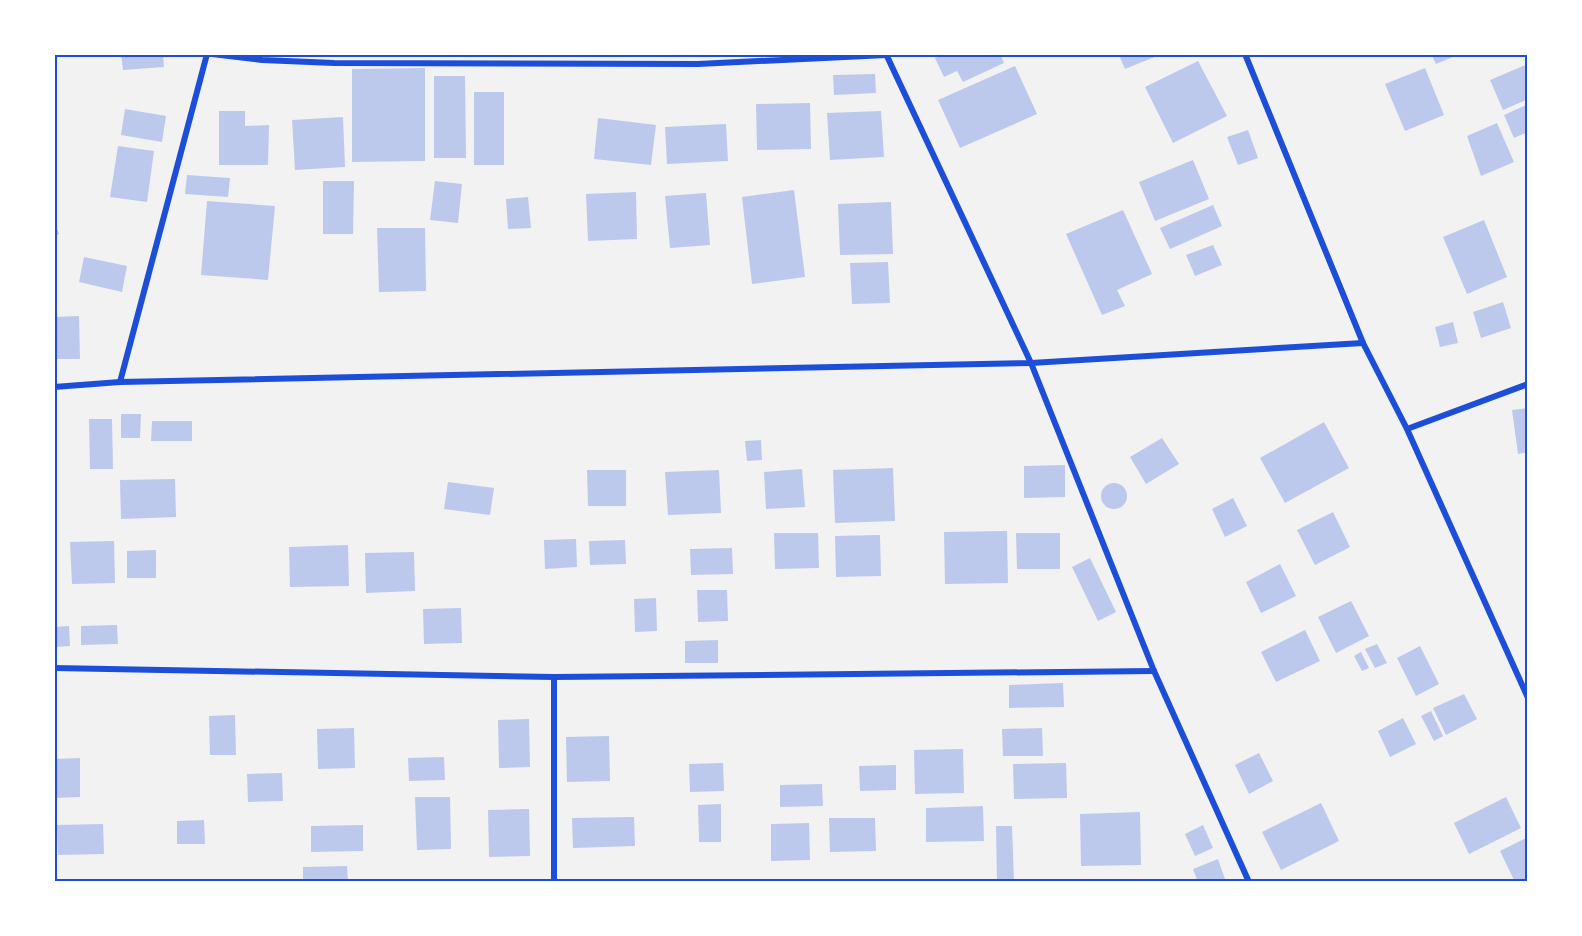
<svg xmlns="http://www.w3.org/2000/svg" width="1582" height="936" font-family="'Roboto Serif',serif">
	<style>
		.building { fill: #bdc9ec }
		.lines { fill: none; stroke-linecap: round; stroke-linejoin: round }
		.minor { stroke: #1d4ed8; stroke-width: 6 }
		.neatline { fill: none; stroke: #1d4ed8; stroke-width: 2 }
	</style>
	<rect width="100%" height="100%" fill="#f2f2f2"/>
	<g class="building">
		<polygon points="121,54 163,54 164,67 123,70"/>
		<polygon points="944,54 1000,54 1004,63 963,82 957,71 944,77 935,58"/>
		<polygon points="1121,54 1162,54 1125,69 1119,55"/>
		<polygon points="1431,54 1460,54 1436,64"/>
		<polygon points="1198,61 1227,116 1173,143 1145,87"/>
		<polygon points="1528,64 1528,99 1503,110 1490,80"/>
		<polygon points="1015,66 1037,114 960,148 938,100"/>
		<polygon points="425,68 425,161 352,162 352,69"/>
		<polygon points="1425,68 1444,115 1405,131 1385,84"/>
		<polygon points="875,74 876,93 834,95 833,75"/>
		<polygon points="434,76 465,76 466,158 434,158"/>
		<rect x="474" y="92" width="30" height="73"/>
		<polygon points="810,103 811,149 757,150 756,104"/>
		<polygon points="1528,104 1528,132 1514,138 1504,115"/>
		<polygon points="125,109 166,116 162,142 121,135"/>
		<polygon points="219,111 245,111 245,126 269,125 268,165 219,165"/>
		<polygon points="881,111 884,157 830,160 827,113"/>
		<polygon points="343,117 345,167 295,170 292,120"/>
		<polygon points="598,118 656,125 651,165 594,159"/>
		<polygon points="1497,123 1514,162 1481,176 1467,136"/>
		<polygon points="726,124 728,161 667,164 665,127"/>
		<polygon points="1248,130 1258,158 1238,165 1227,137"/>
		<polygon points="118,146 154,151 147,202 110,197"/>
		<polygon points="1193,160 1209,199 1155,221 1139,182"/>
		<polygon points="187,175 230,178 228,197 185,194"/>
		<polygon points="323,181 354,181 353,234 323,234"/>
		<polygon points="435,181 462,184 458,223 430,220"/>
		<polygon points="794,190 805,277 752,284 742,197"/>
		<polygon points="636,192 637,239 588,241 586,194"/>
		<polygon points="706,193 710,245 670,248 665,196"/>
		<polygon points="528,197 531,228 508,229 506,199"/>
		<polygon points="207,201 275,206 268,280 201,275"/>
		<polygon points="891,202 893,254 840,255 838,204"/>
		<polygon points="1213,205 1222,226 1170,249 1160,228"/>
		<polygon points="1123,210 1152,274 1117,290 1125,306 1102,315 1066,234"/>
		<polygon points="1484,220 1507,277 1467,294 1443,237"/>
		<polygon points="54,221 59,234 54,236"/>
		<polygon points="377,228 425,228 426,291 379,292"/>
		<polygon points="1213,245 1222,265 1195,276 1186,255"/>
		<polygon points="84,257 127,266 122,292 79,282"/>
		<polygon points="888,262 890,303 852,304 850,263"/>
		<polygon points="1503,302 1511,328 1481,338 1473,312"/>
		<polygon points="79,316 80,359 54,359 54,317"/>
		<polygon points="1453,322 1458,343 1440,347 1435,327"/>
		<polygon points="1528,408 1528,452 1518,454 1512,410"/>
		<polygon points="121,414 141,414 140,438 121,438"/>
		<polygon points="89,419 112,419 113,469 90,469"/>
		<polygon points="152,421 192,421 192,441 151,441"/>
		<polygon points="1324,422 1349,468 1285,503 1260,458"/>
		<polygon points="1162,438 1179,464 1146,484 1130,457"/>
		<polygon points="761,440 762,460 747,461 745,441"/>
		<polygon points="1065,465 1065,497 1024,498 1024,466"/>
		<polygon points="893,468 895,521 835,523 833,470"/>
		<polygon points="802,469 805,507 766,509 764,472"/>
		<polygon points="587,470 626,470 626,506 588,506"/>
		<polygon points="719,470 721,513 668,515 665,472"/>
		<polygon points="175,479 176,517 121,519 120,480"/>
		<polygon points="448,482 494,488 490,515 444,509"/>
		<circle cx="1114" cy="496" r="13"/>
		<polygon points="1233,498 1247,526 1225,537 1212,509"/>
		<polygon points="1333,512 1350,547 1315,565 1297,530"/>
		<polygon points="1007,531 1008,583 945,584 944,532"/>
		<polygon points="774,533 818,533 819,568 775,569"/>
		<polygon points="1016,533 1060,533 1060,569 1017,569"/>
		<polygon points="880,535 881,576 836,577 835,536"/>
		<polygon points="576,539 577,567 545,569 544,540"/>
		<polygon points="625,540 626,564 590,565 589,541"/>
		<polygon points="114,541 115,583 72,584 70,542"/>
		<polygon points="348,545 349,586 290,587 289,547"/>
		<polygon points="732,548 733,574 691,575 690,549"/>
		<polygon points="156,550 156,578 127,578 127,551"/>
		<polygon points="414,552 415,591 366,593 365,553"/>
		<polygon points="1090,558 1116,612 1098,621 1072,567"/>
		<polygon points="1280,564 1296,596 1261,613 1246,582"/>
		<polygon points="697,590 727,590 728,621 698,622"/>
		<polygon points="656,598 657,631 635,632 634,599"/>
		<polygon points="1351,601 1369,636 1336,653 1318,617"/>
		<polygon points="461,608 462,643 424,644 423,609"/>
		<polygon points="117,625 118,644 81,645 81,626"/>
		<polygon points="69,626 70,646 54,647 54,627"/>
		<polygon points="1305,630 1320,661 1276,682 1261,652"/>
		<polygon points="718,640 718,663 685,663 685,641"/>
		<polygon points="1377,644 1387,663 1375,668 1365,649"/>
		<polygon points="1420,646 1439,684 1416,696 1397,658"/>
		<polygon points="1361,652 1369,668 1362,671 1354,656"/>
		<polygon points="1063,683 1064,707 1009,708 1009,685"/>
		<polygon points="1464,694 1477,719 1446,735 1433,708"/>
		<polygon points="1431,711 1443,736 1434,741 1421,716"/>
		<polygon points="235,715 236,755 210,755 209,716"/>
		<polygon points="1403,718 1416,744 1390,757 1378,731"/>
		<polygon points="529,719 530,767 499,768 498,720"/>
		<polygon points="354,728 355,768 318,769 317,729"/>
		<polygon points="1042,728 1043,756 1003,756 1002,729"/>
		<polygon points="609,736 610,781 567,782 566,737"/>
		<polygon points="963,749 964,793 915,794 914,750"/>
		<polygon points="1259,753 1273,781 1249,794 1235,765"/>
		<polygon points="444,757 445,780 409,781 408,758"/>
		<polygon points="80,758 80,797 54,798 54,759"/>
		<polygon points="723,763 724,791 690,792 689,764"/>
		<polygon points="1066,763 1067,798 1014,799 1013,764"/>
		<polygon points="896,765 896,790 860,791 859,766"/>
		<polygon points="282,773 283,801 248,802 247,774"/>
		<polygon points="822,784 823,806 780,807 780,785"/>
		<polygon points="415,797 450,797 451,849 417,850"/>
		<polygon points="1506,797 1521,828 1469,854 1454,823"/>
		<polygon points="1321,803 1339,841 1281,870 1262,832"/>
		<polygon points="721,804 721,842 699,842 698,805"/>
		<polygon points="983,806 984,841 926,842 926,808"/>
		<polygon points="529,809 530,856 489,857 488,810"/>
		<polygon points="1140,812 1141,865 1081,866 1080,814"/>
		<polygon points="634,817 635,846 573,848 572,818"/>
		<polygon points="829,818 875,818 876,851 830,852"/>
		<polygon points="204,820 205,844 177,844 177,821"/>
		<polygon points="809,823 810,860 771,861 771,824"/>
		<polygon points="103,824 104,854 58,855 57,825"/>
		<polygon points="363,825 363,851 311,852 311,826"/>
		<polygon points="1203,825 1213,848 1195,856 1185,834"/>
		<polygon points="996,826 1012,826 1014,882 997,882"/>
		<polygon points="1528,837 1528,882 1515,882 1500,851"/>
		<polygon points="1218,859 1226,882 1198,882 1193,869"/>
		<polygon points="347,866 348,882 303,882 303,867"/>
		<polygon points="1091,879 1126,879 1127,882 1091,882"/>
	</g>
	<g class="lines">
		<g class="minor">
			<polyline points="212,54 262,60 334,63 698,64 886,55"/>
			<polyline points="886,54 1031,363 1154,671 1249,882"/>
			<polyline points="1245,54 1363,343 1407,429 1528,698"/>
			<polyline points="120,382 207,54"/>
			<polyline points="54,387 120,382 1031,363 1363,343"/>
			<polyline points="1407,429 1528,384"/>
			<polyline points="54,668 554,677 1154,671"/>
			<polyline points="554,677 554,882"/>
		</g>
	</g>
	<rect width="1582" height="936" fill="none" stroke="#ffffff" stroke-width="111"/>
	<rect x="56" y="56" width="1470" height="824" class="neatline"/>
</svg>
